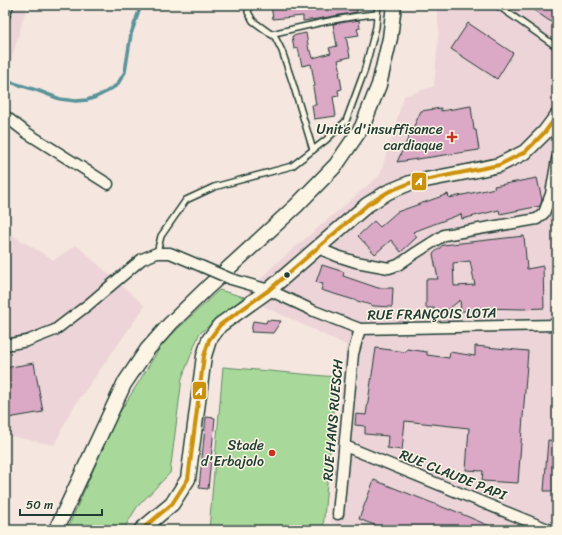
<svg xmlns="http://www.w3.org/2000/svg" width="562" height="535" font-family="Sriracha,sans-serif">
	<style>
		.built { fill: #edd4d8 }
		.green { fill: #a8d99a; stroke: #648b67 }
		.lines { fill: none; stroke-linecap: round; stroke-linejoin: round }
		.stream { stroke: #599399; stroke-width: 3.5 }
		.building { fill: #dba9c6; stroke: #1f3d34; fill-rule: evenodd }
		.lane-casing { stroke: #1f3d34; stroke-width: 8 }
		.street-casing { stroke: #1f3d34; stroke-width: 13 }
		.secondary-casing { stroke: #1f3d34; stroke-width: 17 }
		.lane { stroke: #fcf5e5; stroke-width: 5 }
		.street { stroke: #fcf5e5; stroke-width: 10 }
		.secondary { stroke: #fcf5e5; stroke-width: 14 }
		.street-bridge-casing { stroke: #1f3d34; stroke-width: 13; stroke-linecap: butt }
		.street-bridge { stroke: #fcf5e5; stroke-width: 10 }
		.bus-1-casing { stroke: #fcf5e5; stroke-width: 7 }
		.bus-1 { stroke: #cc910a; stroke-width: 4 }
		.poi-dot { fill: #c8321e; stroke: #fcf5e5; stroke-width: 1.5 }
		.bus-dot { fill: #1f3d34; stroke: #fcf5e5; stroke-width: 1.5 }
		.labels { text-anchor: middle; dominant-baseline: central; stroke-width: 3; stroke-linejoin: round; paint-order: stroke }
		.poi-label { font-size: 14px; fill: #1f3d34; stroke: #fcf5e5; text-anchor: end }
		.street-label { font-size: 14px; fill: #1f3d34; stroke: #fcf5e5 }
		.line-badge { stroke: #fcf5e5; stroke-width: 1.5 }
		.badge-label { font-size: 11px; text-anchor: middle; font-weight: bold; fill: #fff }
	</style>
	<rect width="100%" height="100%" fill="#f5e6df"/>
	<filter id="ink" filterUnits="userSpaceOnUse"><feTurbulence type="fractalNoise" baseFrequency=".025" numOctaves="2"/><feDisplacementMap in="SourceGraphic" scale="8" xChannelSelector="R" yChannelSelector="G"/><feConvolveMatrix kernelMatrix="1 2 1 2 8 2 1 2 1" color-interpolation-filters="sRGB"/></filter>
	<g filter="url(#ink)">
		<g class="built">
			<polygon points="5,5 27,5 5,82"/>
			<polygon points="436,5 557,5 557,530 348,530 331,522 346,345 244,297 272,267 380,175 404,96 434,86 439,29"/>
			<polygon points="5,231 54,260 76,245 145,306 71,411 54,445 5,435"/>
		</g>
		<g class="green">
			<polygon points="219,290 244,297 199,334 182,378 170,473 137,507 123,530 67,530 115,420 163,343"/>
			<polygon points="223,367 336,377 323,530 209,530"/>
		</g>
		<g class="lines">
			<polyline class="stream" points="7,81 39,91 60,99 76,101 87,100 96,97 106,92 117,85 125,72 131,34 141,5"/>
		</g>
		<g class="building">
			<polygon points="271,5 356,5 357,12 317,19 303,21 303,16 273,19"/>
			<polygon points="526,5 557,5 557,26"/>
			<polygon points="359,20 360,28 357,29 359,35 346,37 350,57 338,60 341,71 339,71 342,89 338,90 339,96 333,97 336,116 314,119 312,105 316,105 313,87 315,86 311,64 302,66 298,48 294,49 292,36 306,33 309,51 311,51 313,58 331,53 329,48 337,46 333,24"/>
			<polygon points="468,23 513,53 497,79 451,49"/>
			<polygon points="471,106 474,130 476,130 479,150 397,162 421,111 441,108 441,111"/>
			<polygon points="537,178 542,200 540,206 500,214 499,210 462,219 461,214 413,232 417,237 401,252 391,240 375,254 358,236 374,221 380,227 397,212 448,194 449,198 495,188 494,186"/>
			<path d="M524,236l3,33 16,-3 1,42 -22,1 -43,-1v3h-18l-1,-11 -15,12h-11v-4h-8v-29h12l-5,-25 10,-9zM470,261l5,24 -21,1 -1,-23z"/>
			<polygon points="322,265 344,272 343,276 378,288 393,288 392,307 374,306 321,290 323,284 316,282"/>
			<polygon points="267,320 281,321 273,333 251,332 253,321 266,323"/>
			<polygon points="475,346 528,351 518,483 482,481 483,471 466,470 469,428 405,421 402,450 387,448 388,436 365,434 365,426 355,425 356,414 366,415 376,348 406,352 407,349 427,352 427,355 449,358 450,352 475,356"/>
			<polygon points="34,363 43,412 8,418 5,400 5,368"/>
			<polygon points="206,417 215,418 208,489 199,488"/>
			<polygon points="548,440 557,441 557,491 544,491"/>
			<polygon points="374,480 450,510 450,509 499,530 387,530 359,519"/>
		</g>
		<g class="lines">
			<g class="lane-casing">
				<g id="lane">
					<polyline points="250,5 248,12 253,21 275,37 282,51 293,84 313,150"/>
					<polyline points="497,5 557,47"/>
					<path d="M271,34c35,-8 70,-17 106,-20"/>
					<polyline points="157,253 161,236 186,200 214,187 292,166 326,140 346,121 364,72 376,27 378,5"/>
				</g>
			</g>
			<g class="street-casing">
				<g id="street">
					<polyline points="5,14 8,5"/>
					<polyline points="5,116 27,133 108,184"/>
					<polyline points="318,248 337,256 356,262 389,268 398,265 414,254 444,235 537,219 544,213 551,194 557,159"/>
					<polyline points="231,279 269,290 314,311 360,329 557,325"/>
					<polyline points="5,345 27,341 55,330 89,304 142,259 157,253 170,253 203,267"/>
					<polyline points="345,446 550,530"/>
					<polyline points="338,514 353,354 360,329"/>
				</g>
			</g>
			<g class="secondary-casing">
				<g id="secondary">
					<polyline points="56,530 124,384 147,350 170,324 208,287 296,206 336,165 362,127 379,85 390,38 394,5"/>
					<polyline points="141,530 172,504 188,479 204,356 209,340 220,325 269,290 367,205 388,192 410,183 472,171 499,165 525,152 545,132 557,116"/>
				</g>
			</g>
			<use href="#lane" class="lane"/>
			<use href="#street" class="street"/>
			<use href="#secondary" class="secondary"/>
			<g class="street-bridge-casing">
				<polyline id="street-bridge" points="203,267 231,279"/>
			</g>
			<use href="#street-bridge" class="street-bridge"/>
			<g class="bus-1-casing">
				<polyline id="bus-1" points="141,530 172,504 188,479 204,356 209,340 220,325 269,290 367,205 388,192 410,183 499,165 525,152 545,132 557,116"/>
			</g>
			<use href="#bus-1" class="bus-1"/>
		</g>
	</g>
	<g class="poi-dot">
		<path d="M450 131h4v4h4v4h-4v4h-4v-4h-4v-4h4z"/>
		<circle cx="272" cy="453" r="4"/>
	</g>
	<circle class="bus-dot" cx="287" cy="275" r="3.5"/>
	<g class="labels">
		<g class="poi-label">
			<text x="443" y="129">Unité d'insuffisance<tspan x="443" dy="16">cardiaque</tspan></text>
			<text x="264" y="445">Stade<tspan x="264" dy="16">d'Erbajolo</tspan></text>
		</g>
		<g class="street-label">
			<text transform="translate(432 314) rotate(-1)">RUE FRANÇOIS LOTA</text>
			<text transform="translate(333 420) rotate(-85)">RUE HANS RUESCH</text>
			<text transform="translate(453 475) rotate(22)">RUE CLAUDE PAPI</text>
		</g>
	</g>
	<g class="line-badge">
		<rect x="411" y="172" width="16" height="19" rx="4" fill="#cc910a"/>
		<rect x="192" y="381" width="15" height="19" rx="4" fill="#cc910a"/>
	</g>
	<g class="badge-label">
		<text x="419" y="185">A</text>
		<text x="199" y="395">A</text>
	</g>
	<rect width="562" height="535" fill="none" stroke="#fcf5e5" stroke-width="20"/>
	<rect x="10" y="10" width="542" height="515" fill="none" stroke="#1f3d34" stroke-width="1.5" filter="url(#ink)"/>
	<path d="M20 509v6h82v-6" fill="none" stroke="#1f3d34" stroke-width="2"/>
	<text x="26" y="509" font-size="12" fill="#1f3d34" stroke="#fcf5e5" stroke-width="3" paint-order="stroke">50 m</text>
</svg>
